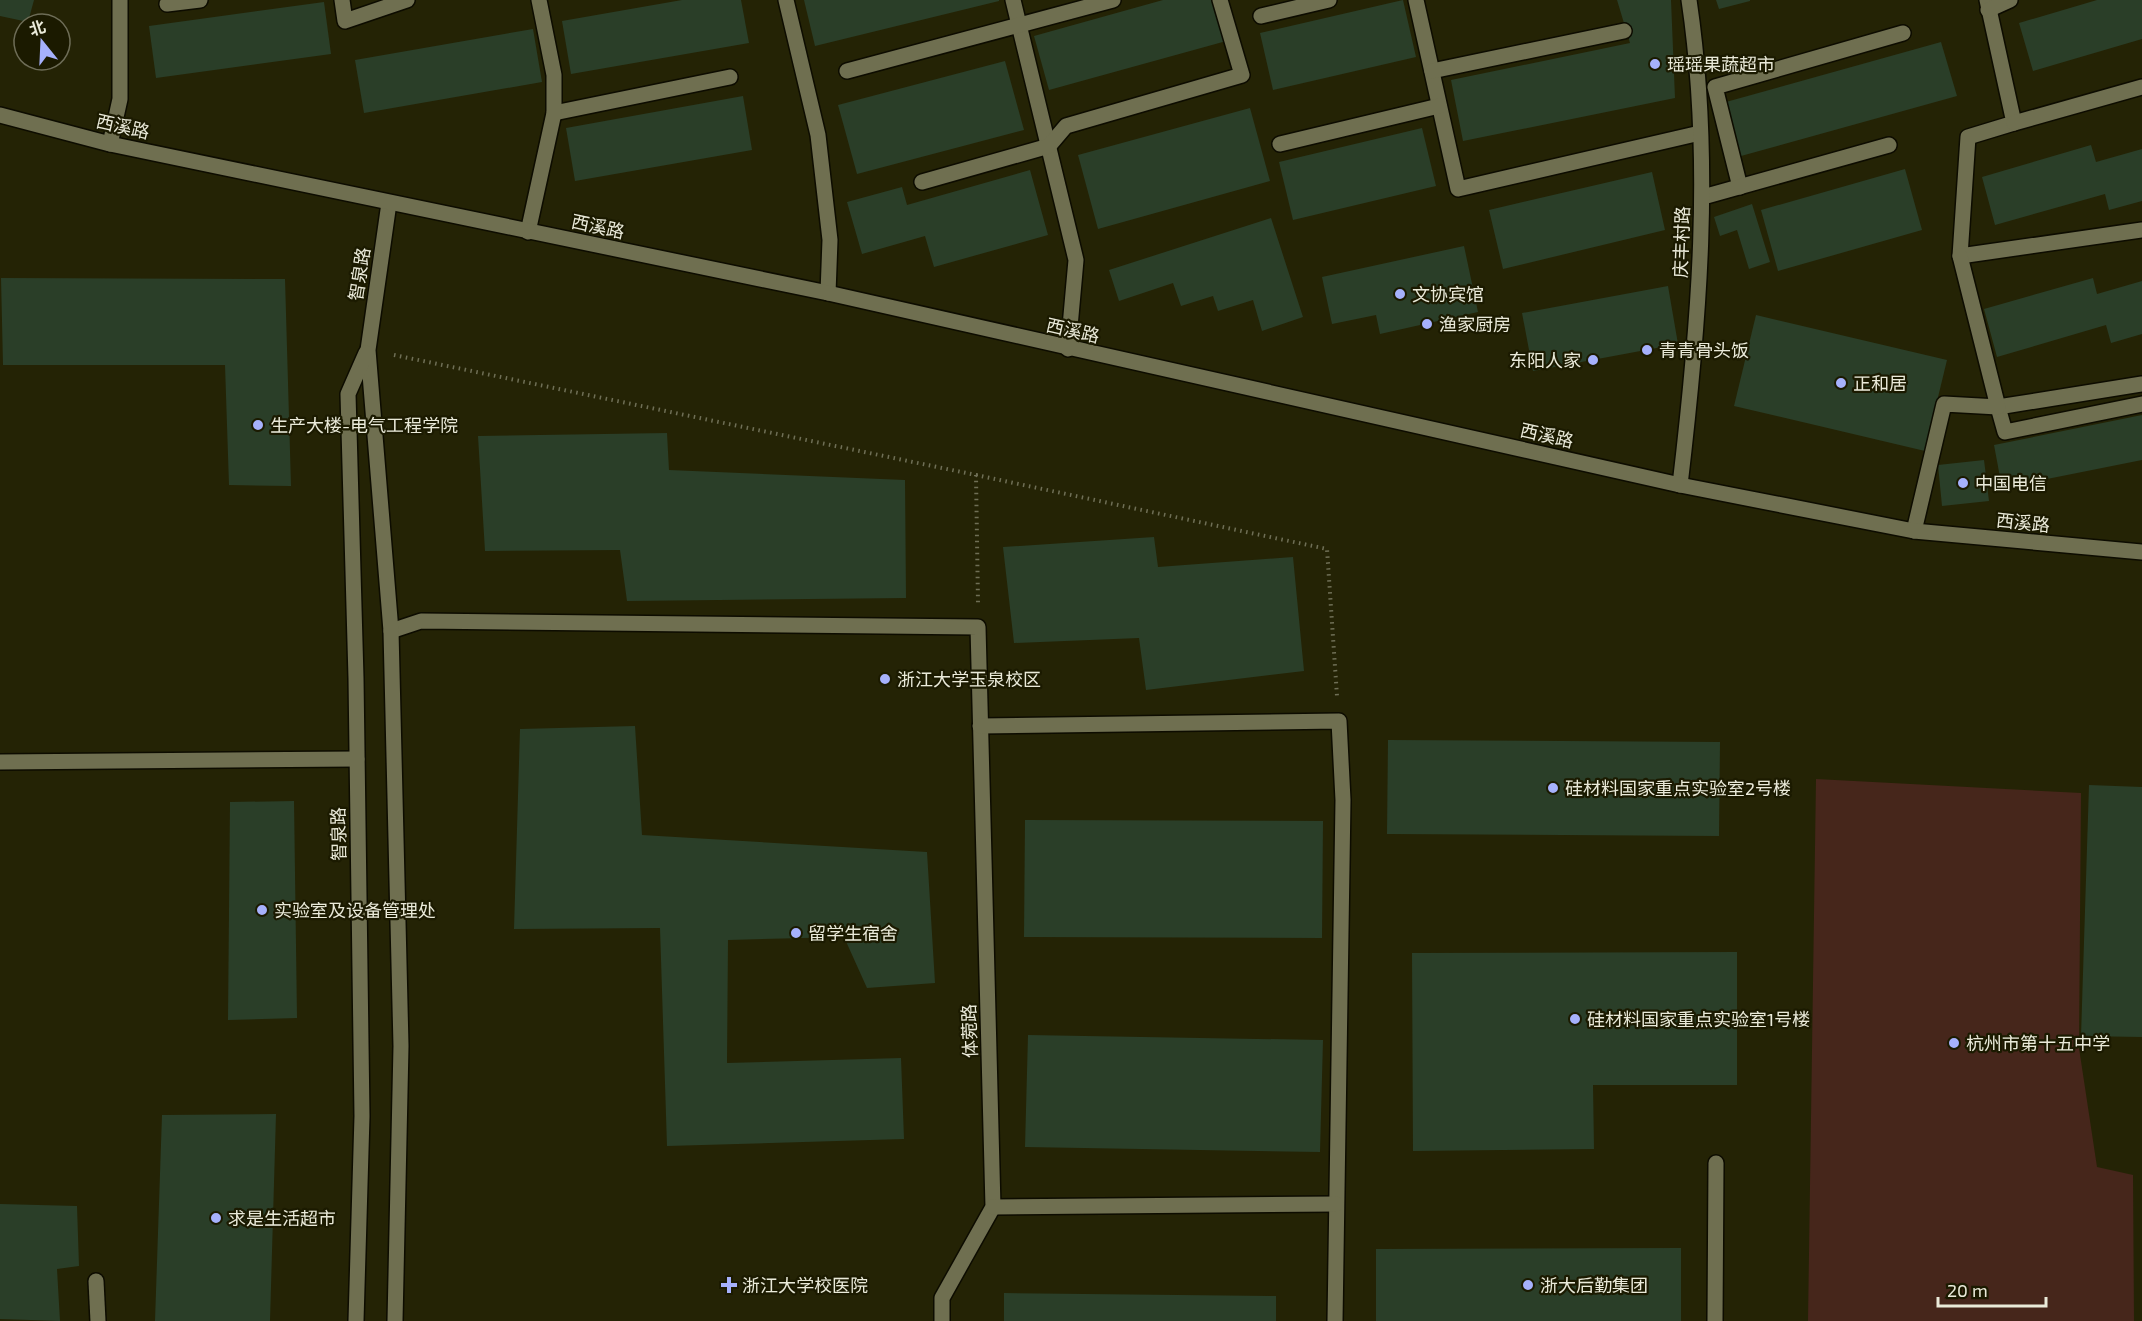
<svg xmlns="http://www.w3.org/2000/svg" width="2142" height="1321" font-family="'Exo 2','Noto Sans SC',sans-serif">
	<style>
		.green { fill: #46261b }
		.building { fill: #2a3e28 }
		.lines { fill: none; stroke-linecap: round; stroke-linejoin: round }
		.service-casing { stroke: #0d0c00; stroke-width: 18 }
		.minor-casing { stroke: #0d0c00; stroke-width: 18 }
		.secondary-casing { stroke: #0d0c00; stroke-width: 18 }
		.path { stroke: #6f6f56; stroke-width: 4; stroke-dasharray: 1.5 4.5; stroke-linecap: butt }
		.service { stroke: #6f6f50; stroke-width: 15 }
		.minor { stroke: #6f6f50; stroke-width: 15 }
		.secondary { stroke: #6f6f50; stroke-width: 15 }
		.poi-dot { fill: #a6b1fc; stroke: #1b1a00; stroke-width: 2 }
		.labels { text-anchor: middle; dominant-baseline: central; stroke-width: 4.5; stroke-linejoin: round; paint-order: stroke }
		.poi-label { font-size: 18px; fill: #eaead9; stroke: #1b1a00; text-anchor: start }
		.street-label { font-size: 18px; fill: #eaead9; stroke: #1b1a00 }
	</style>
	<rect width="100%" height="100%" fill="#242305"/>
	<polygon class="green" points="1816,779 2081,793 2079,1048 2097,1167 2133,1175 2134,1321 1808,1321"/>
	<g class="building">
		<polygon points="0,0 34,0 28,22 0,16"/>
		<polygon points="682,0 741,0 749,43 571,74 562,21"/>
		<polygon points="804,0 999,0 999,1 815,46"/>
		<polygon points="1163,0 1219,0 1230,40 1049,90 1034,36"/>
		<polygon points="1403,0 1416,57 1273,90 1260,33"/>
		<polygon points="1617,0 1671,0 1675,98 1463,141 1451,80 1630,43"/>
		<polygon points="1716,0 1750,0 1750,1 1719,9"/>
		<polygon points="2097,0 2142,0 2142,39 2033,71 2019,23"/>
		<polygon points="324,2 331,54 156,78 149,26"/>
		<polygon points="533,29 542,82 364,113 355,60"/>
		<polygon points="1941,42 1957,96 1741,156 1726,102"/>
		<polygon points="1005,61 1024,130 857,174 838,105"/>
		<polygon points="743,96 752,150 575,181 566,128"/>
		<polygon points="1250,108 1270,181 1098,229 1078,155"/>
		<polygon points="1422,128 1436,186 1293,220 1279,162"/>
		<polygon points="2091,145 2096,162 2142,149 2142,201 2109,210 2105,194 1995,225 1982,177"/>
		<polygon points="1905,169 1922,230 1778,271 1761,210"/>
		<polygon points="1030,170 1048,235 934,267 925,236 862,254 847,202 902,187 907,205"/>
		<polygon points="1652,172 1665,230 1503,269 1489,210"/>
		<polygon points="1752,204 1770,262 1749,269 1737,230 1720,236 1714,217"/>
		<polygon points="1271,218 1303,317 1262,331 1253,300 1218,311 1213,296 1181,306 1173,283 1119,301 1109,270"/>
		<polygon points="1464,246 1478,312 1380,334 1376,315 1332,324 1322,277"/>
		<polygon points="1,278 285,279 291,486 229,485 225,365 3,365"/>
		<polygon points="2093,278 2097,294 2142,281 2142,334 2111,343 2106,325 1997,357 1984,309"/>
		<polygon points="1668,286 1678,344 1533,371 1522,313"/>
		<polygon points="1756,315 1947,360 1925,451 1734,406"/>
		<polygon points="2142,415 2142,460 2002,488 1994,445"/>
		<polygon points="667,433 669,470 905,480 906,598 627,601 620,550 485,551 478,436"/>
		<polygon points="1984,460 1989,501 1942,506 1938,465"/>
		<polygon points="1154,537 1158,567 1293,557 1304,671 1146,690 1139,638 1014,643 1003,547"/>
		<polygon points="635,726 642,835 927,852 935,983 867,988 844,937 728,940 727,1063 901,1058 904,1139 667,1146 660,928 514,929 520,729"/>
		<polygon points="1388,740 1720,742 1719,836 1387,834"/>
		<polygon points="2089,785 2142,787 2142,1037 2081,1036"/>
		<polygon points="294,801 297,1018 228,1020 230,802"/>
		<polygon points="1025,820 1323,821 1322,938 1024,937"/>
		<polygon points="1737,952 1737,1085 1593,1085 1594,1149 1413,1151 1412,953"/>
		<polygon points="1028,1035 1323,1040 1320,1152 1025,1147"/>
		<polygon points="276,1114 270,1321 155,1321 162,1115"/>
		<polygon points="0,1204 77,1206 79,1266 57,1269 60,1321 0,1319"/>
		<polygon points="1681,1248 1681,1321 1376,1321 1376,1249"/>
		<polygon points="1004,1293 1276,1296 1276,1321 1004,1321"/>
	</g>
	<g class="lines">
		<g class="service-casing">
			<g id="service">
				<polyline points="342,0 345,21 407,0"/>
				<polyline points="1013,0 1076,260 1068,349"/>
				<polyline points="1416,0 1458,189 1700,133"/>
				<polyline points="1987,0 2014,123 1968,137 1960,256 2142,230"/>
				<polyline points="167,4 200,0"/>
				<polyline points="1988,10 2010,0"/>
				<polyline points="1261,16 1329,0"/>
				<polyline points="847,71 1113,0"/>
				<polyline points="1432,71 1624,31"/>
				<polyline points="554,113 730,77"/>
				<polyline points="2014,123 2142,87"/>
				<polyline points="110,144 120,99 120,0"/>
				<polyline points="1280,144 1439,106"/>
				<polyline points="922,182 1049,146 1066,126 1242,75 1220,0"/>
				<polyline points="1740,187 1715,87 1903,33"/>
				<polyline points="1703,197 1889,145"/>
				<polyline points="528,232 554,113 554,75 539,0"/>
				<polyline points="2142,384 1998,407 2005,432 2142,404"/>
				<polyline points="1914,531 1944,404 1998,407 1960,256"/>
				<polyline points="391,631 421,621 978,627 993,1207 942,1298 942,1321"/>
				<polyline points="980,726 1339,721 1343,800 1335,1321"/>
				<polyline points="0,762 357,759"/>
				<polyline points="993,1207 1336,1204"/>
				<polyline points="96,1281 98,1321"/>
				<polyline points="1715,1321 1716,1163"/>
			</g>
		</g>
		<g class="minor-casing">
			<g id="minor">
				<polyline points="786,0 818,135 830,240 828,293"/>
				<polyline points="389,203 368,350 391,631 401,1046 395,1321"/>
				<path d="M1680,485c19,-161 33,-323 9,-485"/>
				<polyline points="356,1321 362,1116 356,678 348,394 366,353"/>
			</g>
		</g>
		<g class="secondary-casing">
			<polyline id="secondary" points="0,115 110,144 828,293 1680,485 1914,531 2142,552"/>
		</g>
		<g class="path">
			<polyline points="394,355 976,475 978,603"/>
			<polyline points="976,475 1327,549 1337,696"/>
		</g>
		<use href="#service" class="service"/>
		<use href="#minor" class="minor"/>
		<use href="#secondary" class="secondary"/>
	</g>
	<g class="poi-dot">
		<circle cx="1655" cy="64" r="6"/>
		<circle cx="1400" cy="294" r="6"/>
		<circle cx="1427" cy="324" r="6"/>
		<circle cx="1647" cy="350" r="6"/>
		<circle cx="1593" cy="360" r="6"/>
		<circle cx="1841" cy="383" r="6"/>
		<circle cx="258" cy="425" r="6"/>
		<circle cx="1963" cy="483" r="6"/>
		<circle cx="885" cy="679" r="6"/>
		<circle cx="1553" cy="788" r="6"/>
		<circle cx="262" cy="910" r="6"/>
		<circle cx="796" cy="933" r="6"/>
		<circle cx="1575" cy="1019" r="6"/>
		<circle cx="1954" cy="1043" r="6"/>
		<circle cx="216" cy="1218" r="6"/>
		<path d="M726 1276h6v6h6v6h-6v6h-6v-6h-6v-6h6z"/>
		<circle cx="1528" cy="1285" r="6"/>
	</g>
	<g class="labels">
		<g class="poi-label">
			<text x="1667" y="64">瑶瑶果蔬超市</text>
			<text x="1412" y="294">文协宾馆</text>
			<text x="1439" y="324">渔家厨房</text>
			<text x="1659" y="350">青青骨头饭</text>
			<text x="1581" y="360" text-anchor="end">东阳人家</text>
			<text x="1853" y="383">正和居</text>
			<text x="270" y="425">生产大楼-电气工程学院</text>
			<text x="1975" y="483">中国电信</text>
			<text x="897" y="679">浙江大学玉泉校区</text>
			<text x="1565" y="788">硅材料国家重点实验室2号楼</text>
			<text x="274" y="910">实验室及设备管理处</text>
			<text x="808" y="933">留学生宿舍</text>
			<text x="1587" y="1019">硅材料国家重点实验室1号楼</text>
			<text x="1966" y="1043">杭州市第十五中学</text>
			<text x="228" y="1218">求是生活超市</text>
			<text x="742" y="1285">浙江大学校医院</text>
			<text x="1540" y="1285">浙大后勤集团</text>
		</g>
		<g class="street-label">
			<text transform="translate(123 126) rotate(13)">西溪路</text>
			<text transform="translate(598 226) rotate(12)">西溪路</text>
			<text transform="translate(1681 242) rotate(-88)">庆丰村路</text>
			<text transform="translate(359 274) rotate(-81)">智泉路</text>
			<text transform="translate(1073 330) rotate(13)">西溪路</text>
			<text transform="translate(1547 435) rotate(13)">西溪路</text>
			<text transform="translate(2023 522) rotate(6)">西溪路</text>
			<text transform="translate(338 834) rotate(-91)">智泉路</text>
			<text transform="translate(969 1031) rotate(-92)">体菀路</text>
		</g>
	</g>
	<g transform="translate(42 42) rotate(342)"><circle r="28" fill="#1b1a00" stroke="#6e6d57" stroke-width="1.5"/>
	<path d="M0-4.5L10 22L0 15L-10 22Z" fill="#a6b1fc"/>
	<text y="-9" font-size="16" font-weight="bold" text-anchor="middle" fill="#eaead9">北</text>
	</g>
	<path d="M1938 1297v9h108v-9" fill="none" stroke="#eaead9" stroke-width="3"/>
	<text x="1947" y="1297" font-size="18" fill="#eaead9" stroke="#1b1a00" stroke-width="4.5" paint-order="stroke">20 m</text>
</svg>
